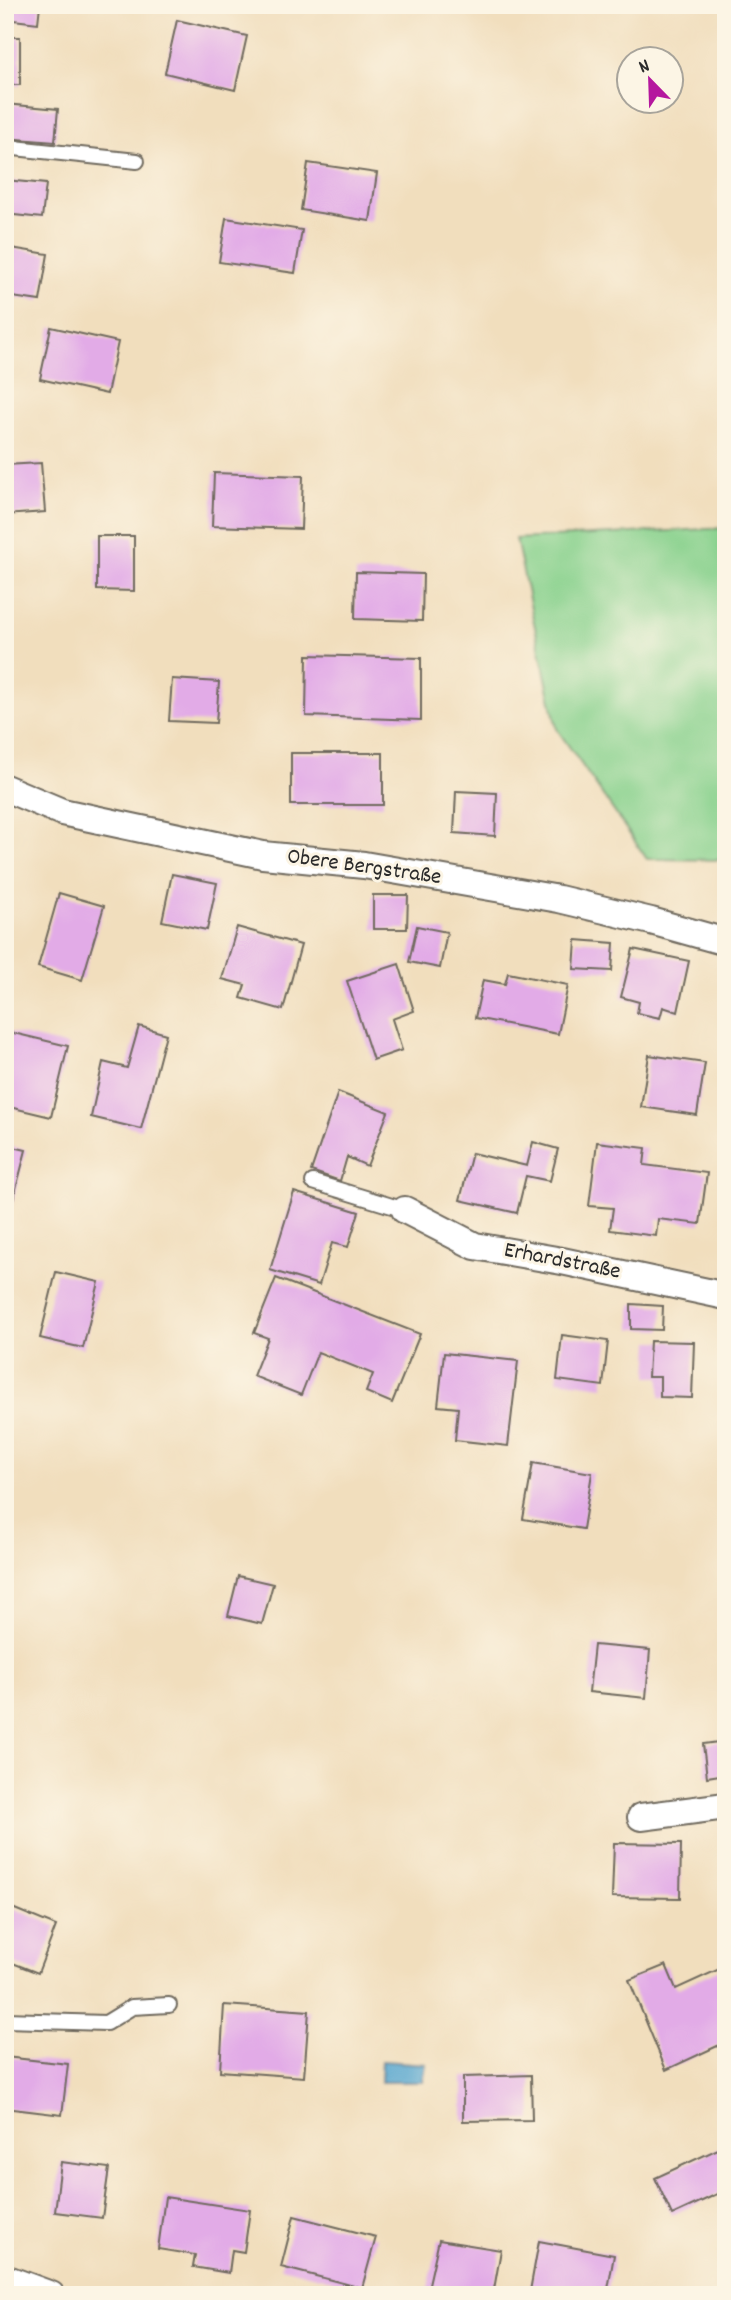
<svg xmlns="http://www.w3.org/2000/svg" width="731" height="2300" font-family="Dekko,sans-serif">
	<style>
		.green { fill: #88d18d; stroke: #5a7e5c; stroke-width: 2 }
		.water { fill: #55a5cf; stroke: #40687d; stroke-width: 2 }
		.building { fill: #e2abe7 }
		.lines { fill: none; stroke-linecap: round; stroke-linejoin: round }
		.lane-casing { stroke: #706a5e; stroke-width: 18 }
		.street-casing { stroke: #706a5e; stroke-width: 30 }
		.lane { stroke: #fff; stroke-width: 14 }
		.street { stroke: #fff; stroke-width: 26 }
		.labels { text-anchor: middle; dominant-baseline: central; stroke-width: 6; stroke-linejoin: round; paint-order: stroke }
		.street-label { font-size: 23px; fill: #2b2b2b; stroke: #fcf5e5 }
	</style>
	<rect width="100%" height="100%" fill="#fcf5e5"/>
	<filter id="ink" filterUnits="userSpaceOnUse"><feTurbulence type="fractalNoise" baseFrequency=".0143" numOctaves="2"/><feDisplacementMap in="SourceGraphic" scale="14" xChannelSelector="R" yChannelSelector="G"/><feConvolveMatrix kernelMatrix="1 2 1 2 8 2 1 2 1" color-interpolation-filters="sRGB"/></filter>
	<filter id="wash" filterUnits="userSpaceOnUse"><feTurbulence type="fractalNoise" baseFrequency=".00686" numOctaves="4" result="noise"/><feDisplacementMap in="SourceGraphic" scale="28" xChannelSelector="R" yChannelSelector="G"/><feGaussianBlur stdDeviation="1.57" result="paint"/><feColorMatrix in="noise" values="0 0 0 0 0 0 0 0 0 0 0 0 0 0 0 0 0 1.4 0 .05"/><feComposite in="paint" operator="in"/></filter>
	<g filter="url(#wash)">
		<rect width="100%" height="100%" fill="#f1debd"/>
		<polygon class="green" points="726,528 726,860 647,859 557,729 516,539"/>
		<polygon class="water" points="382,2061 426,2064 423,2082 381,2082"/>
		<g id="blocks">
			<g class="building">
				<polygon points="5,5 40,5 38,23 5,19"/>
				<polygon points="177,20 247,36 235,90 165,73"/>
				<rect x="5" y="37" width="15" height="48"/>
				<polygon points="5,104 58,109 55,142 5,138"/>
				<polygon points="308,163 377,173 370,221 301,210"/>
				<polygon points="5,180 46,184 42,218 5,214"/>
				<polygon points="226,218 302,230 295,273 219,262"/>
				<polygon points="5,247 48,254 40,301 5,296"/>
				<polygon points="51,327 118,342 107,394 40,379"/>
				<polygon points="41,463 45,512 5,515 5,465"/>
				<polygon points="214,473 303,476 301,529 212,526"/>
				<polygon points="97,536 134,536 134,591 97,590"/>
				<polygon points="356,572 423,574 422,621 355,619"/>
				<polygon points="307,655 421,658 421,720 306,716"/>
				<polygon points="172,679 219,682 216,723 169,721"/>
				<rect x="291" y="753" width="92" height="52"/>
				<polygon points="456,791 497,793 495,836 454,833"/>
				<polygon points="172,874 217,883 207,930 162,921"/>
				<polygon points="59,893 104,906 82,980 38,967"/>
				<polygon points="373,895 408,895 407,929 373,929"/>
				<polygon points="417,926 447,932 440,968 409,962"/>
				<polygon points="237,927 301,945 283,1010 241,998 245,985 222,979"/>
				<polygon points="576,940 614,943 612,971 574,969"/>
				<polygon points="633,949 689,961 678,1012 663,1007 660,1018 637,1013 639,1002 621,997"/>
				<polygon points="399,964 414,1011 392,1019 402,1050 373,1060 347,981"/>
				<polygon points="508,973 568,985 558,1034 475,1018 483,980 505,984"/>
				<polygon points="139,1026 166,1034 141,1129 91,1117 103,1062 127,1068"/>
				<polygon points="5,1031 68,1046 51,1117 5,1106"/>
				<polygon points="649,1055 705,1063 697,1115 641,1107"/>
				<polygon points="338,1092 388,1112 367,1166 347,1157 340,1181 311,1171"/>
				<polygon points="533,1142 558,1149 550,1181 526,1176 517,1213 460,1200 472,1153 527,1166"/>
				<polygon points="597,1142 646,1148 644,1165 707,1173 700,1224 658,1219 656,1236 610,1230 613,1208 589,1206"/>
				<polygon points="5,1145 26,1150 6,1228 5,1228"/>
				<polygon points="294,1192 359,1212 348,1247 332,1243 319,1285 270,1270"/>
				<polygon points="56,1272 99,1282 83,1348 40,1338"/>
				<polygon points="276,1278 420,1334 392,1403 366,1392 373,1374 318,1352 301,1395 253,1376 268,1338 254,1333"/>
				<polygon points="631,1304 663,1306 662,1330 631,1329"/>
				<polygon points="562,1335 608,1341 603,1386 557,1380"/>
				<polygon points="650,1341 694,1342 692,1398 660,1397 660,1377 648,1377"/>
				<polygon points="444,1353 518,1361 508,1446 455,1440 458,1408 438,1406"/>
				<polygon points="533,1463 592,1473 583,1529 523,1519"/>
				<polygon points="238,1576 273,1584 262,1624 228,1616"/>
				<polygon points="594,1645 650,1650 646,1698 589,1692"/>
				<polygon points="726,1741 726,1774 707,1777 703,1744"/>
				<polygon points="614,1843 681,1844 680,1898 612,1897"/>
				<polygon points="5,1905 56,1926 38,1973 5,1960"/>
				<polygon points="666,1965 676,1989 726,1966 726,2042 666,2070 629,1980"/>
				<polygon points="224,2005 309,2011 304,2077 220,2071"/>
				<polygon points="5,2057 68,2064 62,2115 5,2108"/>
				<polygon points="531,2075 532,2120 463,2121 463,2077"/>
				<polygon points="720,2148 726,2161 726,2190 672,2215 655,2178"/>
				<polygon points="61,2162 109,2168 102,2218 55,2212"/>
				<polygon points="165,2197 250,2210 244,2252 232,2250 229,2273 193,2267 195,2255 158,2249"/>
				<polygon points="294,2216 376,2237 362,2288 281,2267"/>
				<polygon points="439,2240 501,2250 493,2295 438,2295 427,2293"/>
				<polygon points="539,2241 614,2255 607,2295 551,2295 530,2291"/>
			</g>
		</g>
	</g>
	<g filter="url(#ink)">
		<use href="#blocks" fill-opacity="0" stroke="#706a5e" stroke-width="2"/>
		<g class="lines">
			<g class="lane-casing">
				<g id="lane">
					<polyline points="5,147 137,161"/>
					<polyline points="313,1182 405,1210"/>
					<polyline points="5,2020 106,2023 132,2007 169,2005"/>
				</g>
			</g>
			<g class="street-casing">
				<g id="street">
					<polyline points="5,788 62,812 263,855 364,865 559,899 651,921 726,942"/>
					<polyline points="405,1210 475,1246 562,1261 726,1296"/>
					<polyline points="641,1817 726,1806"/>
					<polyline points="5,2278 51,2295"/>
				</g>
			</g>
			<use href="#lane" class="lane"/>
			<use href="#street" class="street"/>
		</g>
	</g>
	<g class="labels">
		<g class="street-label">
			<text transform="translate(364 868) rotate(8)">Obere Bergstraße</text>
			<text transform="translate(562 1262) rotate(11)">Erhardstraße</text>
		</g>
	</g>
	<rect width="731" height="2300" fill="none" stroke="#fcf5e5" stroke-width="28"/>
	<g transform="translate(650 80) rotate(337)"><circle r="33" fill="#fcf5e5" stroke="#a8a49b" stroke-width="2"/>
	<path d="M0-5L12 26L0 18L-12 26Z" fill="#b5179e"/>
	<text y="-10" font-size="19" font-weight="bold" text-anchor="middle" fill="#2b2b2b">N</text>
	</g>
</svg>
